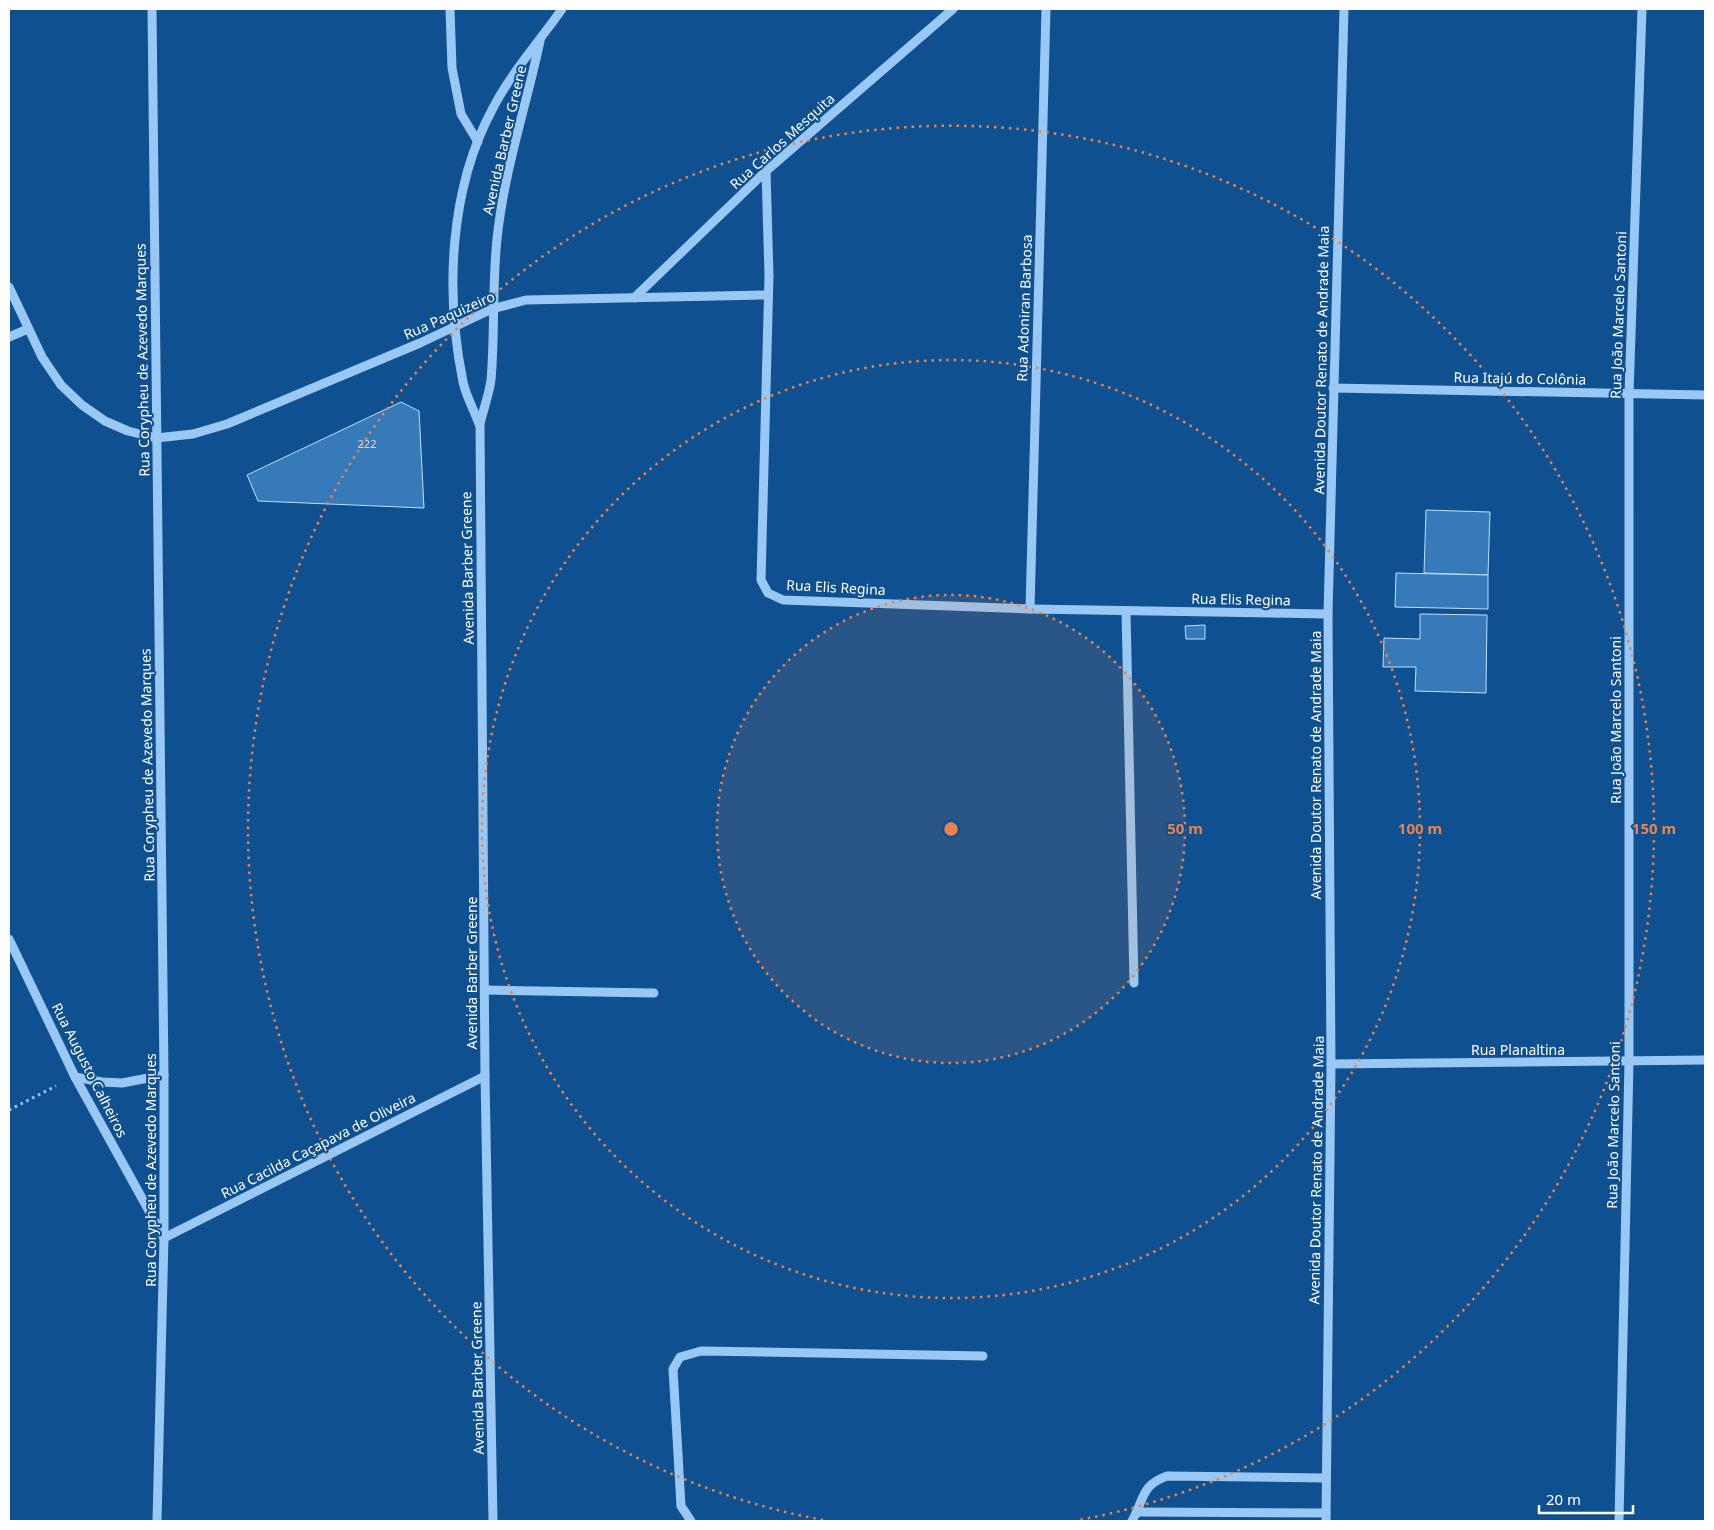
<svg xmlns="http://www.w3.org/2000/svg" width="1714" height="1530" font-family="'Noto Sans',sans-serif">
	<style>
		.building { fill: #377ab9; stroke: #c0e0fe }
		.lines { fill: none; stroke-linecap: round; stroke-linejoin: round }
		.path { stroke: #98c8f3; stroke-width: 3; stroke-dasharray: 2.5 4; stroke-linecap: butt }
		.minor { stroke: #98c8f3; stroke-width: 9 }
		.ring { fill: none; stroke: #ee8249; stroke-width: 2.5; stroke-dasharray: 2.5 5 }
		.labels { text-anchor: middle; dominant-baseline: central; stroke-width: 4; stroke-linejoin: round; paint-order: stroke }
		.number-label { font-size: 11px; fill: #cddeee }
		.street-label { font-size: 14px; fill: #fff; stroke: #0f5090 }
		.centre { fill: #ee8249; stroke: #0f5090; stroke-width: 2.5 }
		.ring-label { font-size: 15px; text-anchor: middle; font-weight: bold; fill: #ee8249; stroke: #0f5090; stroke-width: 4; stroke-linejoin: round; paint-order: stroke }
	</style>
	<rect width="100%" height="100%" fill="#0f5090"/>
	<g class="building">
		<polygon points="401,402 419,411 424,508 258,501 247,475"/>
		<polygon points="1426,510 1490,512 1488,575 1424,573"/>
		<polygon points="1396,573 1488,575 1488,609 1395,607"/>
		<polygon points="1420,614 1487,615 1486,693 1415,691 1416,667 1383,667 1384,638 1420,639"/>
		<polygon points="1205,625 1205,639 1186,639 1185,626"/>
	</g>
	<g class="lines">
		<polyline class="path" points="9,1110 56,1086"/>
		<g class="minor">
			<polyline points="152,9 164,1075 164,1238 157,1521"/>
			<polyline points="450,9 452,68 461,114 478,142"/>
			<polyline points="766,171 769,276 761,580 768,593 783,600 1030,609 1328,614"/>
			<polyline points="9,287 42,357 61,385 82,405 105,421 128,431 156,438 193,434 227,424 420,343 492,309 526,300 768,295"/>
			<polyline points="634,298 766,171 953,9"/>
			<polyline points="9,337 28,329"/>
			<polyline points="1333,388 1705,395"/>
			<path d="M479,424c-5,-14 -13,-28 -16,-42 -18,-89 -14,-193 30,-274 18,-35 46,-66 69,-99"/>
			<polyline points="1030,609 1046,9"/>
			<polyline points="1126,611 1134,983"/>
			<polyline points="9,939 75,1077 164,1238"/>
			<polyline points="485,990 654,993"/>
			<polyline points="1331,1064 1705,1060"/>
			<polyline points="75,1077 102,1082 122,1083 164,1075"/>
			<polyline points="164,1238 485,1076"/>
			<polyline points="1137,1512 1326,1513"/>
			<path d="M493,1521l-8,-445 -5,-652c3,-14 9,-29 11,-44 4,-46 1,-95 6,-141 7,-68 29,-132 43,-198"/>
			<polyline points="691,1521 681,1506 673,1369 680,1357 701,1351 983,1356"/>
			<path d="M1132,1521c12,-21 9,-36 35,-45l159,2"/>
			<polyline points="1326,1521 1331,1064 1328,614 1344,9"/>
			<polyline points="1619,1521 1629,1062 1629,394 1642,9"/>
		</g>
	</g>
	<circle cx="951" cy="829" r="234" fill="#ee8249" fill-opacity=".12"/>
	<g class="ring">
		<circle cx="951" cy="829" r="234"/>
		<circle cx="951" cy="829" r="469"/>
		<path d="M823 1520A703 703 0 1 1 1079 1520"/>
	</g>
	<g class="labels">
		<g class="number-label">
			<text x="367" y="443">222</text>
		</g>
		<g class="street-label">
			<text transform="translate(504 140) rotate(-77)">Avenida Barber Greene</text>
			<text transform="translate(782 141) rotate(-42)">Rua Carlos Mesquita</text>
			<text transform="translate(1024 308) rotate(-88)">Rua Adoniran Barbosa</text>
			<text transform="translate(449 315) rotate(-24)">Rua Paquizeiro</text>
			<text transform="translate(1618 315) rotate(-88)">Rua João Marcelo Santoni</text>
			<text transform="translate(142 360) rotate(-91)">Rua Corypheu de Azevedo Marques</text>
			<text transform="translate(1321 360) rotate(-89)">Avenida Doutor Renato de Andrade Maia</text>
			<text transform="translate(1520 378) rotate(1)">Rua Itajú do Colônia</text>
			<text transform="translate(467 568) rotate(-91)">Avenida Barber Greene</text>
			<text transform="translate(836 587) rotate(3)">Rua Elis Regina</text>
			<text transform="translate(1241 599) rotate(1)">Rua Elis Regina</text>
			<text transform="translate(1615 720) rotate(-90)">Rua João Marcelo Santoni</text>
			<text transform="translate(147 765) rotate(-91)">Rua Corypheu de Azevedo Marques</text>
			<text transform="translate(1315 765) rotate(-90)">Avenida Doutor Renato de Andrade Maia</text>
			<text transform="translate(471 973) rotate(-90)">Avenida Barber Greene</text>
			<text x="1518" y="1049">Rua Planaltina</text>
			<text transform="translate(90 1070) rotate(63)">Rua Augusto Calheiros</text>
			<text transform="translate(1613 1125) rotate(-89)">Rua João Marcelo Santoni</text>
			<text transform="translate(318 1145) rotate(-27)">Rua Cacilda Caçapava de Oliveira</text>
			<text transform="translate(150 1170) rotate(-90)">Rua Corypheu de Azevedo Marques</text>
			<text transform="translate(1316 1170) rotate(-89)">Avenida Doutor Renato de Andrade Maia</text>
			<text transform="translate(477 1378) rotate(-91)">Avenida Barber Greene</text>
		</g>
	</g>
	<circle cx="951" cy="829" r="8" class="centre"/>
	<g class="ring-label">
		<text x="1185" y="834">50 m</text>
		<text x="1420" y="834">100 m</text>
		<text x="1654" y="834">150 m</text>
	</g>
	<rect width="1714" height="1530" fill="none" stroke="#ffffff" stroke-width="20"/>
	<path d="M1539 1505v8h94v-8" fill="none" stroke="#ffffff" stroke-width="2.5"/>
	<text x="1546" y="1505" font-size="15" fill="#ffffff" stroke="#0f5090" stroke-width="4" paint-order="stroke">20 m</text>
</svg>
